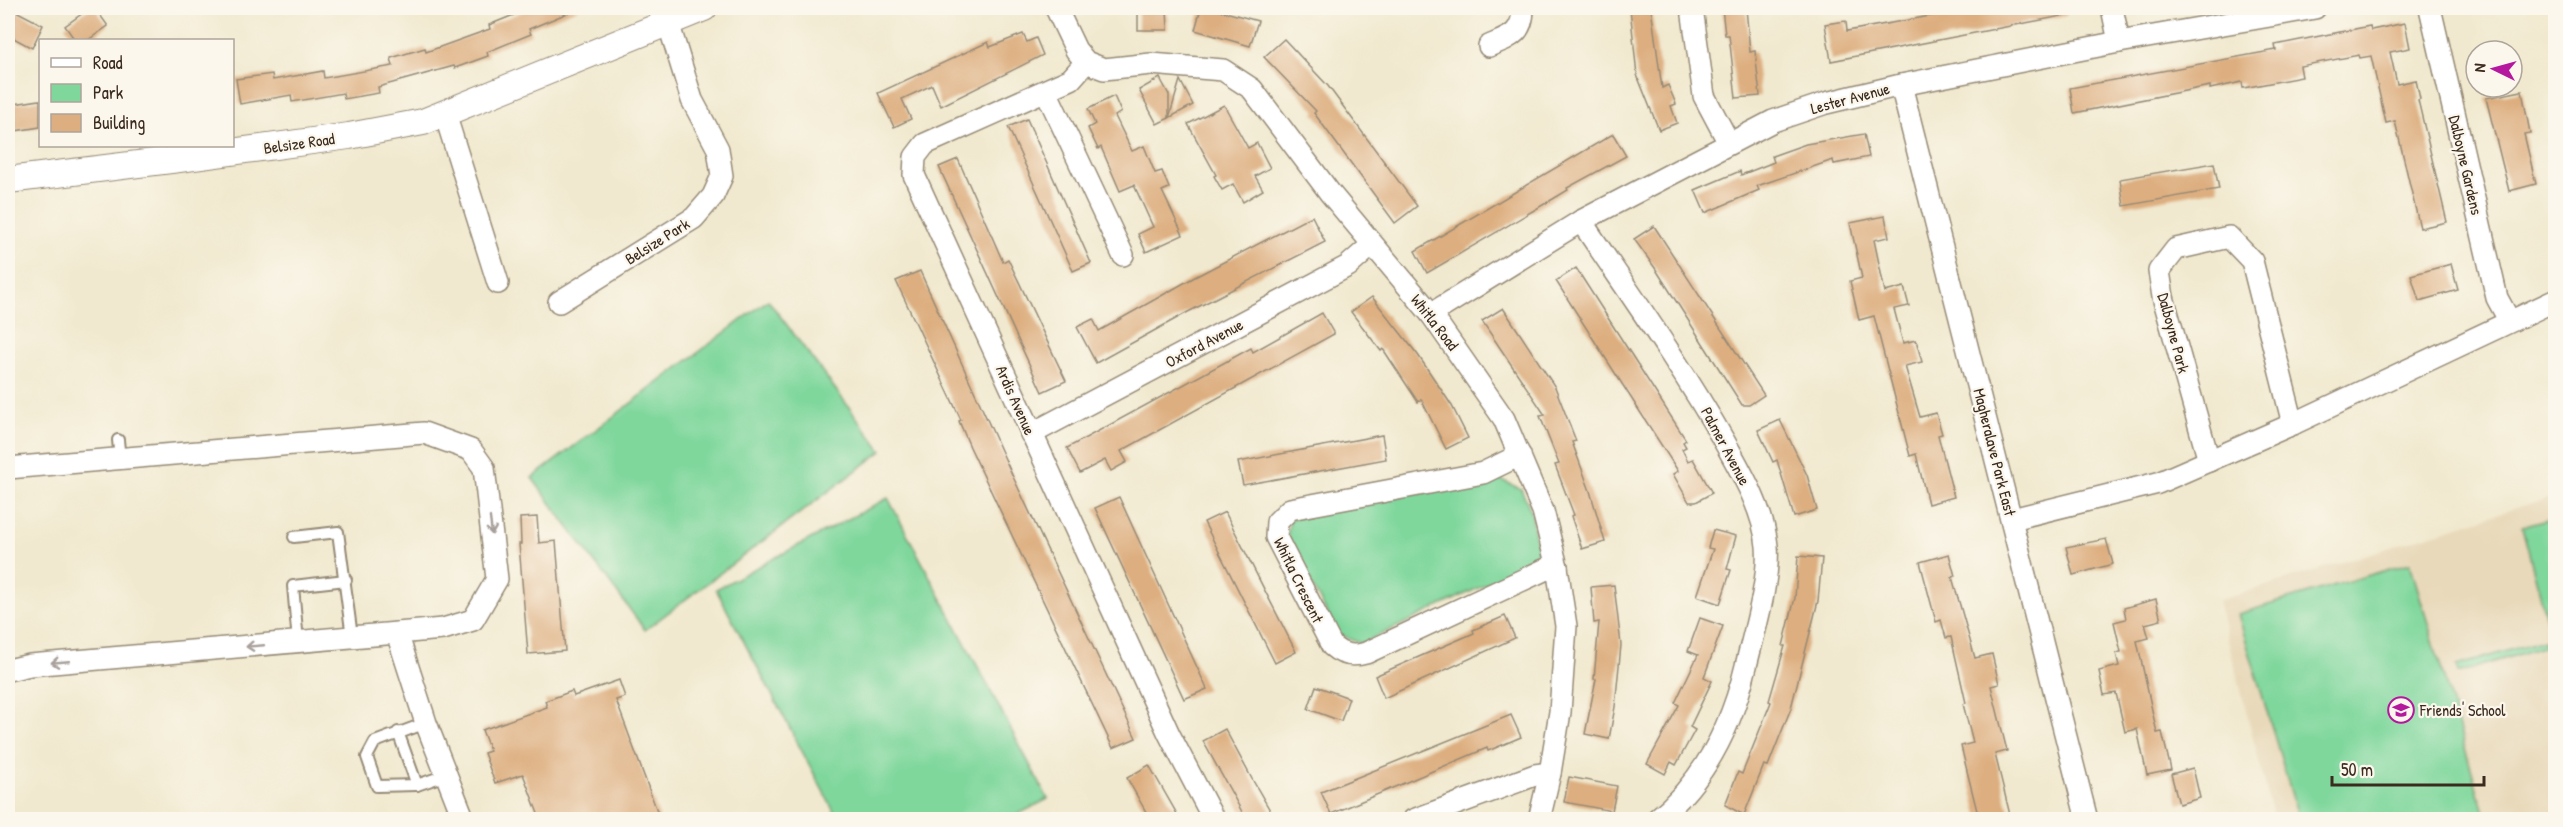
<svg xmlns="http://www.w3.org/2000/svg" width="2563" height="827" font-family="'Patrick Hand',sans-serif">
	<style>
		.built { fill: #e8d9ba }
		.green { fill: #7fd79c; stroke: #5d805d; stroke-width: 1.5 }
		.building { fill: #ddae7f }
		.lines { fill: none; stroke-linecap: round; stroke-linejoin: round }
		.service-casing { stroke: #968a76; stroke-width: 14 }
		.minor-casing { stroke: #968a76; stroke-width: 24 }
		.tertiary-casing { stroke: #968a76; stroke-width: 28 }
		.service { stroke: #fff; stroke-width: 10 }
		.minor { stroke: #fff; stroke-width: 21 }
		.tertiary { stroke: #fff; stroke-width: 26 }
		.oneway { stroke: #a79f9a }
		.labels { text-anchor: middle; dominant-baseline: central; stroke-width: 4.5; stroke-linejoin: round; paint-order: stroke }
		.street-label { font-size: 16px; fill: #3b2a1e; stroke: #fbf7ec }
		.poi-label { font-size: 16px; fill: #3b2a1e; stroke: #fbf7ec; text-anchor: start }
	</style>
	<rect width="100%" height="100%" fill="#fbf7ec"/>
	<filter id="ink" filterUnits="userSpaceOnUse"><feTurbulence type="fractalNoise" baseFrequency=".0167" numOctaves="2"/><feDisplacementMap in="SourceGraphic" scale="12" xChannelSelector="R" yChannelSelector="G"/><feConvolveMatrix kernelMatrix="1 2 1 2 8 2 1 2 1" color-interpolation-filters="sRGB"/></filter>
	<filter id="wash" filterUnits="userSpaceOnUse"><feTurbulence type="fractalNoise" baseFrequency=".008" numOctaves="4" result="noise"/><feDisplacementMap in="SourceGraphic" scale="24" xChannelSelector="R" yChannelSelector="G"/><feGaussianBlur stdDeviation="1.35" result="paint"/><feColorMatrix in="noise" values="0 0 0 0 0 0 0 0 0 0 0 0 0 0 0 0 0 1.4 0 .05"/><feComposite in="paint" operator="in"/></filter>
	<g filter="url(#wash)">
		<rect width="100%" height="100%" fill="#f1e9cf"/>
		<polygon class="built" points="2555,496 2555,819 2274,819 2218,601"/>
		<g class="green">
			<polygon points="768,300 882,451 645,630 532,478"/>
			<polygon points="1493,476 1521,489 1531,511 1539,559 1361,644 1338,634 1287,538 1290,519"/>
			<polygon points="888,498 1048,799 1009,819 838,819 716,589"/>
			<polygon points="2555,518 2556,518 2555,651 2522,527"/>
			<polygon points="2410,563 2486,819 2299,819 2238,614"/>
			<polygon points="2544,640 2546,646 2458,673 2456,666"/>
		</g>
		<g id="blocks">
			<g class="building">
				<polygon points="90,8 95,8 108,26 88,40 75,40 65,26"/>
				<polygon points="531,8 580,8 529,29 531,34 487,52 488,56 455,68 454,66 378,87 379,93 344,99 343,93 292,102 291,95 240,104 236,79 272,74 273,80 323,71 324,78 393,66 391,58 425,48 426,52 490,29 489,25"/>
				<polygon points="1138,8 1167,8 1168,30 1138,30"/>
				<polygon points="1201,8 1211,8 1258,21 1250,46 1195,30"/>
				<polygon points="1630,8 1651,8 1662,88 1668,85 1676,104 1671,106 1677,123 1659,130 1637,75"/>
				<polygon points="1722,8 1746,8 1750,52 1755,51 1760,96 1736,98 1729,35 1725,35"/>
				<polygon points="1974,8 2066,8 2067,15 1831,61 1825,24 1846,21 1847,31"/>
				<polygon points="12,9 43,25 32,48 8,35 8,18"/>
				<polygon points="2405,23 2410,48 2390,52 2397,84 2416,80 2420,99 2418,100 2447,222 2420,228 2395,121 2386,123 2371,56 2360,58 2359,55 2300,66 2302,77 2243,88 2242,82 2210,89 2210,86 2074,113 2070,88 2276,50 2275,45 2370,26 2371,30"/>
				<polygon points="1023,34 1027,42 1036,38 1043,55 941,106 932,85 902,99 911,119 894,127 878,93 988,42 990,47"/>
				<polygon points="1284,39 1328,86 1417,206 1395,223 1314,113 1316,111 1264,57"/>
				<polygon points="1160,78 1169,95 1169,118 1157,124 1139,90"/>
				<polygon points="1180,80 1193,105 1169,118"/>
				<polygon points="2522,91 2530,133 2524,134 2536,184 2509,191 2486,98"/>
				<polygon points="1114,96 1121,112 1115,116 1132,151 1144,146 1155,173 1162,171 1169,188 1162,191 1183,235 1146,252 1138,234 1153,227 1134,185 1120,191 1101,147 1098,149 1088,128 1095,124 1088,109"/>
				<polygon points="40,100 40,127 8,132 8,105"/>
				<polygon points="1224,105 1248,148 1257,143 1270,168 1255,176 1263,190 1243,202 1233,184 1222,190 1214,176 1216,175 1188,124"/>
				<polygon points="1027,119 1091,263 1073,271 1008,127"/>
				<polygon points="1613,134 1626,156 1567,188 1568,190 1553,199 1427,273 1415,251"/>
				<polygon points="1864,134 1869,157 1834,164 1833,160 1757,186 1759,190 1705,213 1695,190 1740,171 1741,175 1774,162 1772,156 1806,144"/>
				<polygon points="958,159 1003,262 1008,259 1066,381 1042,392 939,167"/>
				<polygon points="2214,163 2219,189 2124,206 2120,179"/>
				<polygon points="1312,216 1325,242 1188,312 1096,363 1077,327 1093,319 1099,331 1193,278"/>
				<polygon points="1885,216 1889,237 1874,240 1885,292 1904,287 1909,306 1894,309 1903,343 1916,340 1922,362 1905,366 1920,417 1936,413 1942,434 1938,435 1954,497 1928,504 1916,454 1910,456 1874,316 1859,320 1850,281 1862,278 1850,223"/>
				<polygon points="1654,226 1764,395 1749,405 1742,405 1655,268 1634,239"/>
				<polygon points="2451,264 2458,290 2419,301 2411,275"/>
				<polygon points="1576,268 1686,440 1683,442 1686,447 1682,449 1688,461 1693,459 1712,493 1696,502 1689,502 1673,474 1678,471 1556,281"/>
				<polygon points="920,271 1014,479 1136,738 1113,748 970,447 959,421 961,420 896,281"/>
				<polygon points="1372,297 1418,355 1452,406 1468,438 1446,449 1421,399 1418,402 1383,349 1381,351 1351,312"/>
				<polygon points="1503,308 1555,387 1576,441 1572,442 1590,491 1605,542 1582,549 1571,516 1574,515 1555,465 1559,464 1540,416 1545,415 1482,321"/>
				<polygon points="1322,313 1334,334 1121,451 1127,462 1111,471 1105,460 1080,473 1067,448 1251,348 1253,352"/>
				<polygon points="1780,420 1807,475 1817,510 1794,517 1777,460 1773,462 1758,430"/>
				<polygon points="1382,435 1386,459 1243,485 1238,462"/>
				<polygon points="1119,497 1207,689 1184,699 1095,508"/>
				<polygon points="1225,512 1296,652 1275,663 1204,522"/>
				<polygon points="537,517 539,543 556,541 565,651 528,654 519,544 521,544 520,518"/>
				<polygon points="1713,530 1736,536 1727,569 1731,570 1720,604 1697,596 1713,549 1708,548"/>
				<polygon points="2106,539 2113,564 2073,575 2066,547"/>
				<polygon points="1949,554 1955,576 1952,577 1975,658 1992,654 1999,684 1991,686 2007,751 1995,754 2011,819 1979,819 1969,779 1961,746 1973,743 1963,704 1966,703 1951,637 1946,638 1941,620 1936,622 1920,562"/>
				<polygon points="1798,556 1822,558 1818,601 1791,708 1768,766 1764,765 1744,815 1725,805 1738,772 1742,774 1771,702 1769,701 1785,646 1783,646 1795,598"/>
				<polygon points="1614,585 1621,645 1615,707 1609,739 1585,734 1596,679 1594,679 1599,622 1594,623 1591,587"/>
				<polygon points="2156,599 2161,620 2145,624 2149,638 2137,641 2157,733 2162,732 2171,770 2147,775 2137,729 2125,732 2116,693 2104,695 2099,671 2119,666 2116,653 2121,652 2114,622 2126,619 2124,608"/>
				<polygon points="1505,616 1515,638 1384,698 1375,676 1474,633 1473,630"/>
				<polygon points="1700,618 1723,626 1704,677 1712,681 1690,727 1695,730 1676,765 1671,762 1665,774 1647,764 1679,705 1675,703 1698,655 1688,651"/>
				<polygon points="619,680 625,697 616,700 660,819 540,819 523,774 495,783 484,753 490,751 482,730 547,707 545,701 572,691 574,696"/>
				<polygon points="1316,686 1349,698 1341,721 1308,709"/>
				<polygon points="1511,715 1521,737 1488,751 1487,748 1331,814 1321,792"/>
				<polygon points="1225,729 1252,779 1275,819 1246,819 1203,741"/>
				<polygon points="1149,765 1177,814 1168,819 1150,819 1127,778"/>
				<polygon points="2193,768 2200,798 2179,804 2171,774"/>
				<polygon points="1569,777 1617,786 1612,811 1564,802"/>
			</g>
		</g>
	</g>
	<g filter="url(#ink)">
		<use href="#blocks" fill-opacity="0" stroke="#968a76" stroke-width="1.5"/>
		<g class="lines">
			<g class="service-casing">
				<g id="service">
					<polyline points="118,440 120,459"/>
					<polyline points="294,537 338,532 352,637"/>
					<polyline points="298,642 293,586 346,580"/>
					<polyline points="398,732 417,785 377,786 367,757 375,742 426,723"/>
					<polyline points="417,785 446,775"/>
				</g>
			</g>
			<g class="minor-casing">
				<g id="minor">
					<polyline points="1056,8 1076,50 1086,62 1104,69 1151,64 1223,70 1252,89 1330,193 1431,314 1504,419 1543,511 1557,567 1566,626 1560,712 1550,773 1539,820"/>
					<polyline points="1692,8 1704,96 1729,143"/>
					<polyline points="2112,8 2119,42"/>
					<polyline points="2430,8 2497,298 2509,320"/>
					<path d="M1489,46c21,-9 34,-12 34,-38"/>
					<polyline points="1086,62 1071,79 925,144 915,157 914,175 1169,734 1214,820"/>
					<polyline points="1901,85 2087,820"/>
					<polyline points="1046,91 1123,255"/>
					<polyline points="445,114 498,283"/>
					<path d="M1581,221c49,73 100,144 143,220 17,30 40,70 43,105 3,34 -13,86 -21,120 -14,59 -41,115 -90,154"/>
					<polyline points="559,302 694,218 713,196 722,176 718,149 692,100 668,22"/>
					<polyline points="1431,314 1581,221 1773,121 1826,103 1901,85 2119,42 2315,8"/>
					<polyline points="1031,434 1348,266 1372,245"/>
					<path d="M1520,455l-37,18 -193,36 -13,13 -1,15 56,109c10,9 20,11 34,7l178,-83 13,-3"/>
					<polyline points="2209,461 2163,297 2159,271 2176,249 2229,237 2252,261 2293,424"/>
					<polyline points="8,468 424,433 471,450 484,468 497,579 473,620 443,629 30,665 8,670"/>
					<polyline points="2012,519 2158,483 2293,424 2556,300"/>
					<polyline points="397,633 426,723 464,820"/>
					<polyline points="1413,820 1535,775 1550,773"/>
				</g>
			</g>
			<g class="tertiary-casing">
				<polyline id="tertiary" points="8,180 179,159 349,136 423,122 704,8"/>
			</g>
			<use href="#service" class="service"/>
			<use href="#minor" class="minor"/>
			<use href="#tertiary" class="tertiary"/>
		</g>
		<defs><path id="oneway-shaft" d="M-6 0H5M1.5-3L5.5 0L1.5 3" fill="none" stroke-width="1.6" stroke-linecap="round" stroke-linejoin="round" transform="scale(1.5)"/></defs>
		<g class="oneway">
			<use href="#oneway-shaft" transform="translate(491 526) rotate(83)"/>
			<use href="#oneway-shaft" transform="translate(255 646) rotate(175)"/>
			<use href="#oneway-shaft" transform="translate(60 662) rotate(175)"/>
		</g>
	</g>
	<defs>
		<g id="school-ring" transform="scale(1.35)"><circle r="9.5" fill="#fbf7ec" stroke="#b5179e" stroke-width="1.5"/><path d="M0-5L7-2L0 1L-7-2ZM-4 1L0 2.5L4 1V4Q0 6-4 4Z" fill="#b5179e"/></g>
	</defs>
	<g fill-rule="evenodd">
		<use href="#school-ring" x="2401" y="710"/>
	</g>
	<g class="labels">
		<g class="street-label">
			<text transform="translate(1850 98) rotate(-15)">Lester Avenue</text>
			<text transform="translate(299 143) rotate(-8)">Belsize Road</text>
			<text transform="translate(2466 165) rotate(77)">Dalboyne Gardens</text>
			<text transform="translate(657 241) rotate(-32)">Belsize Park</text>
			<text transform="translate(1435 322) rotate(52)">Whitla Road</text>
			<text transform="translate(2174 333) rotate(75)">Dalboyne Park</text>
			<text transform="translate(1204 343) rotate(-28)">Oxford Avenue</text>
			<text transform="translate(1016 400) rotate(66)">Ardis Avenue</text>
			<text transform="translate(1726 446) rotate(62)">Palmer Avenue</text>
			<text transform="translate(1995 452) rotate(76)">Magheralave Park East</text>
			<text transform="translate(1299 580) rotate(64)">Whitla Crescent</text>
		</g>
		<g class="poi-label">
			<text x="2420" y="710">Friends' School</text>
		</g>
	</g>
	<rect width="2563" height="827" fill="none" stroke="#fbf7ec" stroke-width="30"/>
	<rect x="39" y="39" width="195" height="108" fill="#fbf7ec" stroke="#aea59a" stroke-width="1.5"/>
	<rect x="51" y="58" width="30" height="9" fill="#ffffff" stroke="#aea59a" stroke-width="1.5"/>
	<text x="93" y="69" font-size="18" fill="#3b2a1e">Road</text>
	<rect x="51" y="84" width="30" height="18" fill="#7fd79c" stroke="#aea59a" stroke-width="1.5"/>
	<text x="93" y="99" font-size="18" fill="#3b2a1e">Park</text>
	<rect x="51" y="114" width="30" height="18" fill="#ddae7f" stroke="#aea59a" stroke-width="1.5"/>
	<text x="93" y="129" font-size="18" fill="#3b2a1e">Building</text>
	<g transform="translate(2494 69) rotate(275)"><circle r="28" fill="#fbf7ec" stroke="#aea59a" stroke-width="1.5"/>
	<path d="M0-4.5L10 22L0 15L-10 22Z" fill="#b5179e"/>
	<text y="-9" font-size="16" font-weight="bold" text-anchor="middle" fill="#3b2a1e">N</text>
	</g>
	<path d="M2332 776v9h152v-9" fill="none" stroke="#3b2a1e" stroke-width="3"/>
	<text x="2341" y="776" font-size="18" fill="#3b2a1e" stroke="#fbf7ec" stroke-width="4.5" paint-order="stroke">50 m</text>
</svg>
